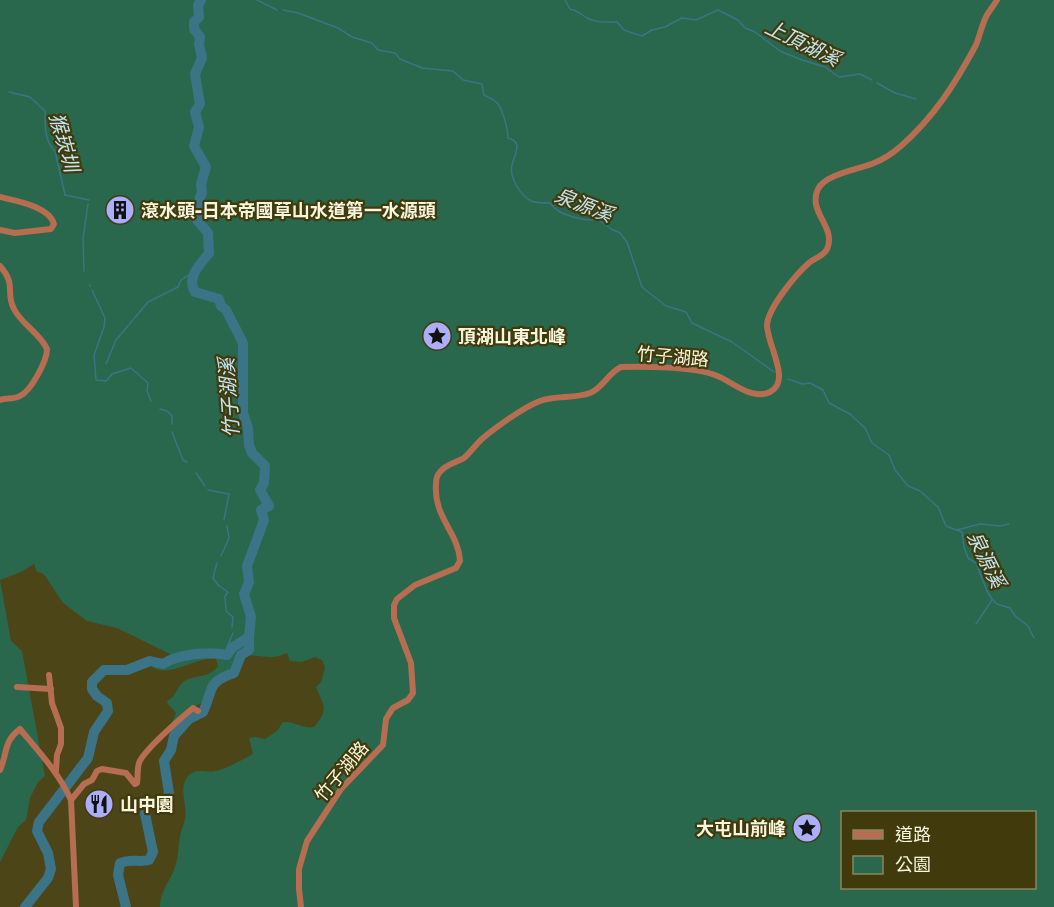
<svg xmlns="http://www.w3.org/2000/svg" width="1054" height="907" font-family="'Golos Text','Noto Sans TC',sans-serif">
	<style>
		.green { fill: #29684c; fill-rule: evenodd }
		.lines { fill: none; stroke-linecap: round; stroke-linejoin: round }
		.stream { stroke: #3b7486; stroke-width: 1.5 }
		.river { stroke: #3b7486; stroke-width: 10 }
		.minor { stroke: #b66d52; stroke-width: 6 }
		.labels { text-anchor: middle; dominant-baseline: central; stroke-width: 4.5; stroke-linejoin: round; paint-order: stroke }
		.poi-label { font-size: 18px; font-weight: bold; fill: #f8f5dd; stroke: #413a0c; text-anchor: start }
		.street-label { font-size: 18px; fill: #f8f5dd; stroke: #413a0c }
		.water-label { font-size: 20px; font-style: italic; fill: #c3e5f1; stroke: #413a0c }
	</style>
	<rect width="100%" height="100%" fill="#4b4518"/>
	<g class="green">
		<path d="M0,0h1054v907h-894c0,-17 12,-28 16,-43 3,-10 2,-21 5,-32 1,-4 3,-8 4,-13 3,-15 -8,-31 4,-44 7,-7 18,-2 26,-4 14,-3 26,-11 38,-17l-4,-16 6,-1 10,2 12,-8 6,-9c11,-1 21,7 31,5 16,-19 9,-21 2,-40l5,-5 4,-14 -3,-8 -7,-3 -13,5 -12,-1 -3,-8c-14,8 -30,1 -45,2 -7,21 -5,21 -26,30l-8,16c-26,6 -18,23 -36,33l-3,-5 7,-16 -8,-9 -1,-3c9,-4 9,-13 16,-19 12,-8 26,-3 35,-16l-2,-7c-22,-4 -54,27 -70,1l1,-2h22l1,-4 -53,-26 -30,-7 -24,-18 -17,-26 -4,-4 -5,-1 -3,-8 -13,8 -21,8zM842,812h192v76h-192z"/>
		<polygon points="0,580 11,641 22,651 45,776 38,782 30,798 26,820 18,827 0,862"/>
	</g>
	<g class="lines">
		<g class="stream">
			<polyline points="257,0 277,10"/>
			<path d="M565,0l5,9c8,2 11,5 17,9 9,5 20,4 30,4l7,8 18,6 10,-6 13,-3 17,-9 14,2 22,-10 20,10 7,8 10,4 25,19 22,9 23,7 14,10 21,-3 12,6"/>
			<path d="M283,10l15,3 40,15 14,9 20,6 6,7 17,3 5,6 22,9 31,3 10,9 19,4 2,11c4,2 11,5 14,9 5,7 10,25 10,34 16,4 6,17 4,27 -3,12 8,30 19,36 5,2 13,2 19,2 9,13 34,18 49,17l12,9 9,4 7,9 15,45 24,19 20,6 6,11 40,19 42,30"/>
			<polyline points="877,83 895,93 916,99"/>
			<path d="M9,92l21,5 15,14c0,14 -1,30 10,40l10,44 24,5"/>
			<polyline points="84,271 83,239 88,204"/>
			<polyline points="90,285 90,286"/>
			<polyline points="92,290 105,318 104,327 94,355 96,380 106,381 112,374 131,368 148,383 147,391 151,401"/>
			<polyline points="106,364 116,340 148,302 178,287 181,280 193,272"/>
			<polyline points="788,379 802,384 810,383 823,390 829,403 850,414 865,428 872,443 889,455 895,470 908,486 920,491 938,507 946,526 962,532 964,547 968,558 976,563 987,591 992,599 997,604 1010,608 1015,616 1028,626 1034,638"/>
			<polyline points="160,409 167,411 172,416 172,424"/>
			<polyline points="172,432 183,460 187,462"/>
			<polyline points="196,473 205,486"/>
			<polyline points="208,490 229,494 224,520"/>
			<polyline points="957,530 980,524 1000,526 1009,524"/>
			<polyline points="221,556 229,538 227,526"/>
			<polyline points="217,563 213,578 218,585 228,592 225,596 226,611 233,617 232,627"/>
			<polyline points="976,624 992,600"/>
			<polyline points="224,654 233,633"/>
			<polyline points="22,907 25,905"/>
		</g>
		<g class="river">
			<path d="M25,907l23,-29 3,-9 -3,-16 -11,-22 2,-9 49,-64 6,-26 14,-21 -1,-8 -10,-7 -5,-7v-7l12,-12h23l23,-9 13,3c14,-10 47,-13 64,-9l6,-8 16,-10 2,-20 -7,-23 5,-12 -2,-16 17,-46 -3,-10 8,-4 -9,-16 4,-7 1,-17 -13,-13 -3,-8 -1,-17 -5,-15v-70l-17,-33 -5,-4 -2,-7 -24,-7c-9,-15 5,-27 14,-39l-1,-20 -11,-13 3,-23 2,-4 -1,-9 5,-17 -12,-21 5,-19 -4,-15 5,-8 -5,-30 7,-16 -3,-14 1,-7 -6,-8v-7l5,-5 -1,-12 3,-5"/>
			<path d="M126,907l-8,-32 2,-12c12,-5 18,0 29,-3l4,-8 -8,-38 1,-8 4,-3 14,-1 5,-9 -5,-32 7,-11 3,-14 15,-17 14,-7c11,-22 2,-29 31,-39l7,-18 8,-5v-13"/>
		</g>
		<g class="minor">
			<path d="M0,197c16,4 49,9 54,27l-3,5 -36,4 -15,-3"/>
			<path d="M0,266c17,19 5,26 14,43 8,16 26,24 33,40 0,12 -16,42 -27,47 -5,3 -14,2 -20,4"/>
			<polyline points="49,675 52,703 61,728 61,744 57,755 56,771"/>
			<polyline points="17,687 51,689"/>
			<path d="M0,770c8,-18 3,-28 20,-41 19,23 39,44 51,71l5,107"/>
			<path d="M71,800l13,-16 8,-4 5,-9 5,-2 24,4 9,11 2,-1c1,-6 0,-14 2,-20 4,-12 43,-46 54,-55l5,3"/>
			<path d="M301,907l-2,-18v-20l8,-28 34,-52 42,-44 3,-26 3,-5 4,-6 15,-8 5,-7 -2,-30 -17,-45v-13l3,-6 18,-14 41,-17 4,-7c-1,-28 -27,-44 -24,-77 0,-4 1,-9 4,-12 6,-8 16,-9 24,-14 7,-6 12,-14 19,-20 13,-11 41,-31 57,-37 16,-6 34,-2 50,-8 13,-5 18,-20 31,-26 23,-1 73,0 94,8 17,6 36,26 55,17 22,-11 -3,-47 -3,-67 1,-17 29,-51 43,-63 5,-4 14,-6 17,-13 10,-22 -20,-37 -9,-60 7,-15 42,-20 56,-26 10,-4 19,-10 27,-17 33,-29 54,-62 75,-101 4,-10 6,-21 11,-30 3,-5 7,-10 10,-15"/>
		</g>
	</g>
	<defs>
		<g id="building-disc" transform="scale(1.5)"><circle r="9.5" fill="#abaffb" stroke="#413a0c"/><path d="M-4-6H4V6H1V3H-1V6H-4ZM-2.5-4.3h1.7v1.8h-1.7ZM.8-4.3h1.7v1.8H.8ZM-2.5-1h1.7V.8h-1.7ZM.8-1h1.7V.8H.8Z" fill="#111"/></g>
		<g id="sight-disc" transform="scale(1.5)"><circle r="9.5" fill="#abaffb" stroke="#413a0c"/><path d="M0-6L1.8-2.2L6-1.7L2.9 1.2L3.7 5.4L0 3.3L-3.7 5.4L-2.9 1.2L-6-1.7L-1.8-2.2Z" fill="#111"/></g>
		<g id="restaurant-disc" transform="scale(1.5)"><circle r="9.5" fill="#abaffb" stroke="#413a0c"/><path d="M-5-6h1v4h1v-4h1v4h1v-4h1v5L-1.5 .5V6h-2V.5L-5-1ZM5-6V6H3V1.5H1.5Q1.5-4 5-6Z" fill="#111"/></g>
	</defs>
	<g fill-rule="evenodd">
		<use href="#building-disc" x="120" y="210"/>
		<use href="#sight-disc" x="437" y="336"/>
		<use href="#restaurant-disc" x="99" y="804"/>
		<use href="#sight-disc" x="807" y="828"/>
	</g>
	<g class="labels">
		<g class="poi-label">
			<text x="141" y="210">滾水頭-日本帝國草山水道第一水源頭</text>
			<text x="458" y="336">頂湖山東北峰</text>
			<text x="120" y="804">山中園</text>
			<text x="786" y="828" text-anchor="end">大屯山前峰</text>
		</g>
		<g class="street-label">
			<text transform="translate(673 356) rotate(5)">竹子湖路</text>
			<text transform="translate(341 771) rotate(-50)">竹子湖路</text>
		</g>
		<g class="water-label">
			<text transform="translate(803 42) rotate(26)">上頂湖溪</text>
			<text transform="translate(65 142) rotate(74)">猴崁圳</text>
			<text transform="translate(584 204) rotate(21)">泉源溪</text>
			<text transform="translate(228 398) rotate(-94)">竹子湖溪</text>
			<text transform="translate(987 559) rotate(64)">泉源溪</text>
		</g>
	</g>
	<rect x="841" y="811" width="195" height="78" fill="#413a0c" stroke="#8a8560" stroke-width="1.5"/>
	<rect x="853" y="830" width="30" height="9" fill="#b66d52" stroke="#8a8560" stroke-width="1.5"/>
	<text x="895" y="841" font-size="18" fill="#f8f5dd">道路</text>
	<rect x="853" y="856" width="30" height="18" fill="#29684c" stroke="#8a8560" stroke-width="1.5"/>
	<text x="895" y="871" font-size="18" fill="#f8f5dd">公園</text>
</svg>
